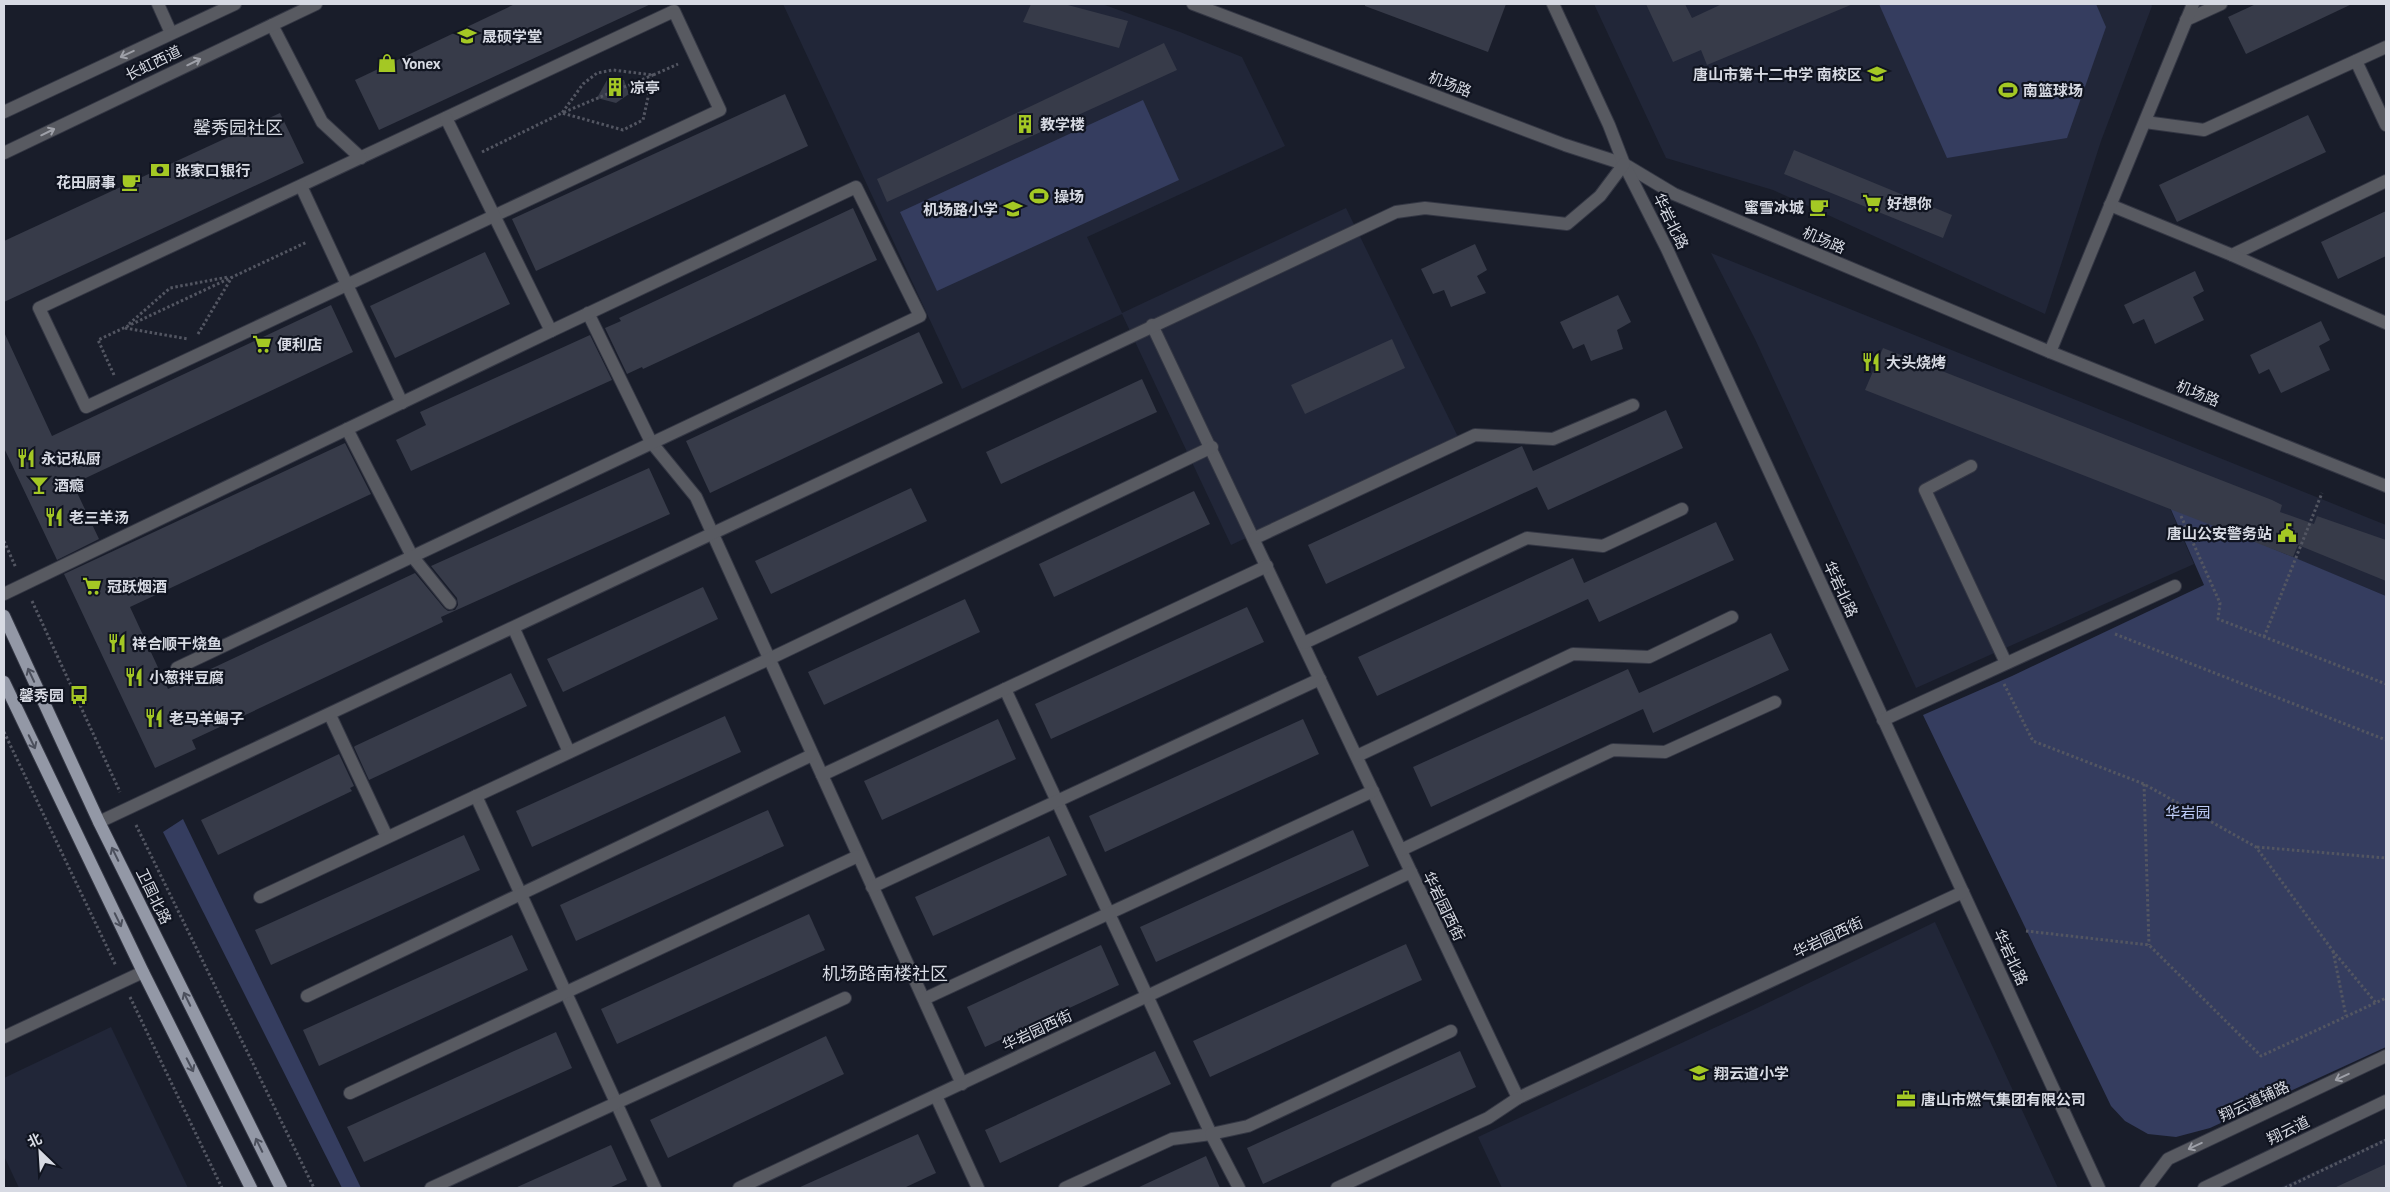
<svg xmlns="http://www.w3.org/2000/svg" width="2390" height="1192" font-family="'PT Sans','Noto Sans SC',sans-serif">
	<style>
		.built { fill: #212638 }
		.green { fill: #353d5f }
		.building { fill: #373b49 }
		.lines { fill: none; stroke-linecap: round; stroke-linejoin: round }
		.minor-casing { stroke: #343744; stroke-width: 14 }
		.major-casing { stroke: #343744; stroke-width: 14 }
		.path { stroke: #535662; stroke-width: 3; stroke-dasharray: 2.5 2.5; stroke-linecap: butt }
		.minor { stroke: #585a61; stroke-width: 12 }
		.major { stroke: #9398a6; stroke-width: 12 }
		.oneway { stroke: #9ea0a8 }
		.oneway2 { stroke: #4b4f5c }
		.labels { text-anchor: middle; dominant-baseline: central; stroke-width: 4.5; stroke-linejoin: round; paint-order: stroke }
		.poi-label { font-size: 15px; font-weight: bold; fill: #d7dae3; stroke: #101420; text-anchor: start }
		.street-label { font-size: 15px; fill: #d7dae3; stroke: #101420 }
		.park-label { font-size: 15px; fill: #c0cefa; stroke: #101420 }
		.quarter-label { font-size: 18px; fill: #d7dae3; stroke: #101420 }
	</style>
	<rect width="100%" height="100%" fill="#191d2a"/>
	<g class="built">
		<polygon points="783,4 1102,4 1180,32 1242,57 1285,146 1087,237 1122,313 1346,208 1459,439 1231,545 1122,314 962,389"/>
		<polygon points="1594,4 2151,4 2152,6 2101,141 2045,314 1773,190 1666,158"/>
		<polygon points="1711,253 2386,525 2386,596 2169,506 2194,564 1916,688 1755,339"/>
		<polygon points="1935,922 2058,1188 1502,1188 1478,1137 1753,1010"/>
		<polygon points="111,1027 188,1188 19,1188 4,1156 4,1078"/>
		<polygon points="2386,1138 2386,1188 2279,1188"/>
	</g>
	<g class="green">
		<polygon points="1879,4 2096,4 2106,27 2067,138 1947,158"/>
		<polygon points="1143,100 1179,180 937,291 900,212"/>
		<polygon points="2169,505 2386,596 2386,1047 2210,1128 2176,1137 2148,1134 2125,1121 2111,1106 1923,715 2012,676 2204,585"/>
		<polygon points="183,819 361,1188 342,1188 163,832"/>
	</g>
	<g class="building">
		<polygon points="515,4 651,4 379,130 355,80"/>
		<polygon points="1031,4 1064,4 1128,21 1119,48 1023,22"/>
		<polygon points="1365,4 1506,4 1488,52 1365,6"/>
		<polygon points="1646,4 1685,4 1692,18 1722,4 1853,4 1707,65 1701,50 1673,62"/>
		<polygon points="2256,4 2352,4 2246,54 2228,17"/>
		<polygon points="1164,43 1177,70 887,202 877,179"/>
		<polygon points="607,80 624,80 629,94 616,103 597,98"/>
		<polygon points="785,94 808,146 536,271 512,219"/>
		<polygon points="280,113 304,163 4,302 4,241"/>
		<polygon points="2308,115 2326,152 2177,222 2159,185"/>
		<polygon points="1794,150 1952,215 1943,238 1784,174"/>
		<polygon points="853,208 877,260 643,369 642,367 627,374 605,328 621,321 619,318"/>
		<polygon points="2386,211 2386,256 2338,279 2321,242"/>
		<polygon points="1475,244 1487,270 1477,276 1486,293 1451,307 1444,290 1433,294 1421,269"/>
		<polygon points="485,252 510,304 395,358 370,306"/>
		<polygon points="2195,271 2204,291 2193,297 2204,320 2155,344 2144,319 2133,324 2124,305"/>
		<polygon points="1618,295 1631,322 1617,330 1623,349 1591,361 1584,344 1573,349 1560,322"/>
		<polygon points="331,305 353,352 73,484 99,539 57,560 4,448 4,332 52,436"/>
		<polygon points="2321,321 2330,340 2319,346 2330,370 2281,393 2269,369 2259,374 2250,355"/>
		<polygon points="919,332 943,383 710,493 686,441"/>
		<polygon points="590,335 612,380 411,471 396,440 426,425 420,412"/>
		<polygon points="1392,339 1405,368 1305,414 1291,385"/>
		<polygon points="1883,348 2272,500 2282,505 2280,512 2314,524 2317,516 2386,540 2386,581 2298,545 2293,557 1865,390"/>
		<polygon points="1142,379 1157,412 1001,484 986,452"/>
		<polygon points="1666,410 1683,448 1548,510 1537,487 1326,584 1308,545 1522,446 1533,471"/>
		<polygon points="345,443 371,494 130,607 168,689 415,573 444,608 448,611 455,610 458,605 457,598 431,566 649,468 670,514 441,617 443,622 192,740 196,749 155,768 64,574"/>
		<polygon points="911,488 927,521 771,594 755,561"/>
		<polygon points="1194,491 1210,524 1054,597 1039,564"/>
		<polygon points="1716,522 1734,560 1599,622 1588,599 1377,696 1358,657 1573,558 1584,583"/>
		<polygon points="703,587 718,619 563,692 547,659"/>
		<polygon points="965,599 980,632 824,705 808,672"/>
		<polygon points="1247,607 1264,642 1051,739 1035,704"/>
		<polygon points="1771,633 1789,670 1653,733 1643,709 1431,807 1413,767 1628,669 1639,693"/>
		<polygon points="511,673 527,706 369,780 354,747 355,746"/>
		<polygon points="725,716 741,752 532,847 516,811"/>
		<polygon points="998,719 1016,759 882,820 864,781"/>
		<polygon points="1303,719 1319,754 1105,852 1089,816"/>
		<polygon points="339,754 354,786 350,788 352,791 218,855 201,820"/>
		<polygon points="768,810 784,846 576,941 560,905"/>
		<polygon points="1353,830 1369,866 1156,962 1140,927"/>
		<polygon points="464,835 480,870 271,965 255,930"/>
		<polygon points="1049,836 1067,875 933,936 915,897"/>
		<polygon points="809,914 825,950 617,1044 601,1009"/>
		<polygon points="512,935 528,970 319,1066 303,1030"/>
		<polygon points="1406,944 1422,980 1210,1077 1193,1041"/>
		<polygon points="1101,945 1119,985 985,1047 967,1007"/>
		<polygon points="556,1032 572,1068 364,1162 347,1127"/>
		<polygon points="826,1036 844,1074 668,1158 650,1120"/>
		<polygon points="1155,1051 1171,1084 1000,1163 985,1130"/>
		<polygon points="1460,1051 1476,1087 1263,1184 1247,1148"/>
		<polygon points="918,1134 936,1173 904,1188 798,1188"/>
		<polygon points="611,1145 627,1180 609,1188 515,1188"/>
		<polygon points="1206,1156 1220,1188 1137,1188"/>
		<polygon points="2386,1164 2386,1188 2334,1188"/>
	</g>
	<g class="lines">
		<g class="minor-casing">
			<g id="minor">
				<polyline points="158,4 171,33"/>
				<polyline points="1193,4 1565,145 1624,164 1674,194 2050,352 2386,486"/>
				<polyline points="1553,4 1609,125 1624,164 1667,249 2099,1188"/>
				<polygon points="674,11 720,110 86,407 39,308"/>
				<polyline points="2186,20 2221,4"/>
				<polyline points="272,25 322,122 361,158"/>
				<polyline points="2356,61 2386,125"/>
				<polyline points="4,112 235,4"/>
				<polyline points="446,118 551,331"/>
				<polyline points="2145,122 2204,130 2386,47"/>
				<polyline points="4,153 316,4"/>
				<polyline points="301,186 402,403"/>
				<polyline points="2110,205 2232,255 2386,181"/>
				<polyline points="2232,255 2386,323"/>
				<polyline points="588,313 651,442 696,497 962,1084"/>
				<polyline points="1152,325 1411,872"/>
				<polyline points="2050,352 2193,4"/>
				<polyline points="347,429 412,556 450,603"/>
				<polyline points="1971,466 1925,490 2006,663"/>
				<polyline points="1255,538 1475,435 1553,439 1633,405"/>
				<polyline points="4,594 551,331 856,187 920,316 177,668"/>
				<polyline points="514,629 569,752"/>
				<polyline points="1304,643 1527,538 1603,546 1682,509"/>
				<polyline points="1005,689 1211,1134 1172,1139 1065,1188"/>
				<polyline points="330,715 387,837"/>
				<polyline points="1883,720 2175,586"/>
				<polyline points="1357,756 1573,654 1649,657 1732,617"/>
				<polyline points="822,775 1267,566"/>
				<polyline points="476,796 655,1188"/>
				<path d="M99,822c434,-201 864,-410 1297,-610l29,-4 142,16 33,-28 24,-32"/>
				<polyline points="1401,850 1613,750 1665,752 1775,702"/>
				<polyline points="872,887 1320,679"/>
				<polyline points="260,897 769,659 1212,447"/>
				<polyline points="307,996 812,755"/>
				<polyline points="924,999 1373,791"/>
				<polyline points="4,1037 143,972"/>
				<polyline points="350,1093 858,856"/>
				<polyline points="936,1096 978,1188"/>
				<polyline points="431,1188 845,998"/>
				<polyline points="739,1188 1411,872 1518,1098 1963,892"/>
				<polyline points="1239,1188 1211,1134 1248,1126 1451,1031"/>
				<polyline points="1337,1188 1488,1118 1518,1098"/>
				<polyline points="2146,1188 2168,1159 2386,1056"/>
				<polyline points="2204,1188 2386,1101"/>
			</g>
		</g>
		<g class="major-casing">
			<g id="major">
				<polyline points="4,616 99,822 281,1188"/>
				<polyline points="4,682 143,972 251,1188"/>
			</g>
		</g>
		<g class="path">
			<polyline points="482,152 562,113 623,130 643,120 653,75 562,113 583,84 597,73 613,70 653,75 678,64"/>
			<polyline points="129,324 170,288 228,277"/>
			<polyline points="125,328 188,339"/>
			<polyline points="198,334 232,277"/>
			<polyline points="114,375 98,340 307,242"/>
			<polyline points="2181,516 2220,603 2218,619 2386,684"/>
			<polyline points="4,541 16,568"/>
			<polyline points="32,601 120,792"/>
			<polyline points="2115,634 2386,740"/>
			<polyline points="2264,637 2322,493"/>
			<polyline points="2004,684 2033,741 2144,784 2256,847 2333,951 2376,1003"/>
			<polyline points="4,732 116,966"/>
			<polyline points="2144,784 2149,945"/>
			<polyline points="136,825 314,1188"/>
			<polyline points="2257,847 2386,858"/>
			<polyline points="2026,931 2149,945 2261,1056 2386,998"/>
			<polyline points="2333,951 2346,1016"/>
			<polyline points="130,997 222,1188"/>
			<polyline points="2285,1188 2386,1140"/>
		</g>
		<use href="#minor" class="minor"/>
		<use href="#major" class="major"/>
	</g>
	<defs><path id="oneway-shaft" d="M-6 0H5M1.5-3L5.5 0L1.5 3" fill="none" stroke-width="1.6" stroke-linecap="round" stroke-linejoin="round" transform="scale(1.25)"/></defs>
	<g class="oneway">
		<use href="#oneway-shaft" transform="translate(127 54) rotate(155)"/>
		<use href="#oneway-shaft" transform="translate(194 62) rotate(-26)"/>
		<use href="#oneway-shaft" transform="translate(48 132) rotate(-26)"/>
		<use href="#oneway-shaft" transform="translate(2342 1077) rotate(155)"/>
		<use href="#oneway-shaft" transform="translate(2195 1146) rotate(155)"/>
	</g>
	<g class="oneway2">
		<use href="#oneway-shaft" transform="translate(31 675) rotate(-115)"/>
		<use href="#oneway-shaft" transform="translate(32 742) rotate(64)"/>
		<use href="#oneway-shaft" transform="translate(115 854) rotate(-116)"/>
		<use href="#oneway-shaft" transform="translate(118 920) rotate(64)"/>
		<use href="#oneway-shaft" transform="translate(187 999) rotate(-116)"/>
		<use href="#oneway-shaft" transform="translate(190 1065) rotate(63)"/>
		<use href="#oneway-shaft" transform="translate(259 1145) rotate(-116)"/>
	</g>
	<defs>
		<g id="school-bare" transform="scale(1.5)"><path d="M0-5L7-2L0 1L-7-2ZM-4 1L0 2.5L4 1V4Q0 6-4 4Z" fill="#a4c824" stroke="#101420" stroke-width="2.5" paint-order="stroke"/></g>
		<g id="shop-bare" transform="scale(1.5)"><path d="M-5-2.5h2.3a2.7 3.5 0 0 1 5.4 0H5L5.5 6h-11ZM-1.5-2.5h3a1.5 2.3 0 0 0-3 0Z" fill="#a4c824" stroke="#101420" stroke-width="2.5" paint-order="stroke"/></g>
		<g id="building-bare" transform="scale(1.5)"><path d="M-4-6H4V6H1V3H-1V6H-4ZM-2.5-4.3h1.7v1.8h-1.7ZM.8-4.3h1.7v1.8H.8ZM-2.5-1h1.7V.8h-1.7ZM.8-1h1.7V.8H.8Z" fill="#a4c824" stroke="#101420" stroke-width="2.5" paint-order="stroke"/></g>
		<g id="stadium-bare" transform="scale(1.5)"><path d="M0-5a6.5 5 0 1 0 0 10a6.5 5 0 1 0 0-10ZM-3.5-1.8h7v3.6h-7Z" fill="#a4c824" stroke="#101420" stroke-width="2.5" paint-order="stroke"/></g>
		<g id="bank-bare" transform="scale(1.5)"><path d="M-6-4H6V4H-6ZM0-2.3a2.3 2.3 0 1 0 0 4.6a2.3 2.3 0 1 0 0-4.6Z" fill="#a4c824" stroke="#101420" stroke-width="2.5" paint-order="stroke"/></g>
		<g id="cafe-bare" transform="scale(1.5)"><path d="M-5.5-4.5H6V0H3Q3 3.5 0 3.5H-2.5Q-5.5 3.5-5.5 0ZM3-3.2v2h1.7v-2ZM-6 4.5H4V6H-6Z" fill="#a4c824" stroke="#101420" stroke-width="2.5" paint-order="stroke"/></g>
		<g id="supermarket-bare" transform="scale(1.5)"><path d="M-6-5.5h2.5l.6 2H6L4.5 2H-2.5L-4.4-4H-6ZM-1.5 3.2a1.3 1.3 0 1 0 .1 0ZM3 3.2a1.3 1.3 0 1 0 .1 0Z" fill="#a4c824" stroke="#101420" stroke-width="2.5" paint-order="stroke"/></g>
		<g id="restaurant-bare" transform="scale(1.5)"><path d="M-5-6h1v4h1v-4h1v4h1v-4h1v5L-1.5 .5V6h-2V.5L-5-1ZM5-6V6H3V1.5H1.5Q1.5-4 5-6Z" fill="#a4c824" stroke="#101420" stroke-width="2.5" paint-order="stroke"/></g>
		<g id="bar-bare" transform="scale(1.5)"><path d="M-6-5H6L.8 .8V4.5H3.5V6h-7V4.5H-.8V.8Z" fill="#a4c824" stroke="#101420" stroke-width="2.5" paint-order="stroke"/></g>
		<g id="civic-bare" transform="scale(1.5)"><path d="M-.6-6.5H3V-4.5H.6V-3L4-1V1h2V6H-6V1h2V-1L-.6-3ZM-1.2 2.5V6h2.4V2.5Z" fill="#a4c824" stroke="#101420" stroke-width="2.5" paint-order="stroke"/></g>
		<g id="bus-bare" transform="scale(1.5)"><path d="M-5-6H5V4H4V6H2V4H-2V6H-4V4H-5ZM-3.5-4V0h7V-4ZM-3.5 1.2v1.5H-2V1.2ZM2 1.2v1.5H3.5V1.2Z" fill="#a4c824" stroke="#101420" stroke-width="2.5" paint-order="stroke"/></g>
		<g id="office-bare" transform="scale(1.5)"><path d="M-6-3h4V-5.5h4V-3h4V5H-6ZM-1-4.5V-3h2v-1.5ZM-6 0V1H6V0Z" fill="#a4c824" stroke="#101420" stroke-width="2.5" paint-order="stroke"/></g>
	</defs>
	<g fill-rule="evenodd">
		<use href="#school-bare" x="467" y="36"/>
		<use href="#shop-bare" x="387" y="63"/>
		<use href="#school-bare" x="1877" y="74"/>
		<use href="#building-bare" x="615" y="87"/>
		<use href="#stadium-bare" x="2008" y="90"/>
		<use href="#building-bare" x="1025" y="124"/>
		<use href="#bank-bare" x="160" y="170"/>
		<use href="#cafe-bare" x="131" y="182"/>
		<use href="#stadium-bare" x="1039" y="196"/>
		<use href="#supermarket-bare" x="1872" y="203"/>
		<use href="#cafe-bare" x="1819" y="207"/>
		<use href="#school-bare" x="1013" y="209"/>
		<use href="#supermarket-bare" x="262" y="344"/>
		<use href="#restaurant-bare" x="1871" y="362"/>
		<use href="#restaurant-bare" x="26" y="458"/>
		<use href="#bar-bare" x="39" y="485"/>
		<use href="#restaurant-bare" x="54" y="517"/>
		<use href="#civic-bare" x="2287" y="533"/>
		<use href="#supermarket-bare" x="92" y="586"/>
		<use href="#restaurant-bare" x="117" y="643"/>
		<use href="#restaurant-bare" x="134" y="677"/>
		<use href="#bus-bare" x="79" y="695"/>
		<use href="#restaurant-bare" x="154" y="718"/>
		<use href="#school-bare" x="1699" y="1073"/>
		<use href="#office-bare" x="1906" y="1099"/>
	</g>
	<g class="labels">
		<g class="poi-label">
			<text x="482" y="36">晟硕学堂</text>
			<text x="402" y="63">Yonex</text>
			<text x="1862" y="74" text-anchor="end">唐山市第十二中学 南校区</text>
			<text x="630" y="87">凉亭</text>
			<text x="2023" y="90">南篮球场</text>
			<text x="1040" y="124">教学楼</text>
			<text x="175" y="170">张家口银行</text>
			<text x="116" y="182" text-anchor="end">花田厨事</text>
			<text x="1054" y="196">操场</text>
			<text x="1887" y="203">好想你</text>
			<text x="1804" y="207" text-anchor="end">蜜雪冰城</text>
			<text x="998" y="209" text-anchor="end">机场路小学</text>
			<text x="277" y="344">便利店</text>
			<text x="1886" y="362">大头烧烤</text>
			<text x="41" y="458">永记私厨</text>
			<text x="54" y="485">酒瘾</text>
			<text x="69" y="517">老三羊汤</text>
			<text x="2272" y="533" text-anchor="end">唐山公安警务站</text>
			<text x="107" y="586">冠跃烟酒</text>
			<text x="132" y="643">祥合顺干烧鱼</text>
			<text x="149" y="677">小葱拌豆腐</text>
			<text x="64" y="695" text-anchor="end">馨秀园</text>
			<text x="169" y="718">老马羊蝎子</text>
			<text x="1714" y="1073">翔云道小学</text>
			<text x="1921" y="1099">唐山市燃气集团有限公司</text>
		</g>
		<g class="street-label">
			<text transform="translate(153 63) rotate(-26)">长虹西道</text>
			<text transform="translate(1450 84) rotate(21)">机场路</text>
			<text transform="translate(1671 221) rotate(64)">华岩北路</text>
			<text transform="translate(1824 240) rotate(23)">机场路</text>
			<text transform="translate(2198 393) rotate(22)">机场路</text>
			<text transform="translate(1841 589) rotate(65)">华岩北路</text>
			<text transform="translate(154 896) rotate(64)">卫国北路</text>
			<text transform="translate(1444 906) rotate(64)">华岩园西街</text>
			<text transform="translate(1828 937) rotate(-25)">华岩园西街</text>
			<text transform="translate(2011 957) rotate(65)">华岩北路</text>
			<text transform="translate(1037 1030) rotate(-25)">华岩园西街</text>
			<text transform="translate(2254 1101) rotate(-25)">翔云道辅路</text>
			<text transform="translate(2288 1130) rotate(-26)">翔云道</text>
		</g>
		<g class="park-label">
			<text x="2188" y="812">华岩园</text>
		</g>
		<g class="quarter-label">
			<text x="238" y="127">馨秀园社区</text>
			<text x="885" y="973">机场路南楼社区</text>
		</g>
	</g>
	<rect width="2390" height="1192" fill="none" stroke="#d7dae3" stroke-width="10"/>
	<g transform="translate(40 1152) rotate(335)" stroke="#101420" stroke-width="4" paint-order="stroke">
	<path d="M0-4L9 19L0 12L-9 19Z" fill="#d7dae3"/>
	<text y="-8" font-size="14" font-weight="bold" text-anchor="middle" fill="#d7dae3">北</text>
	</g>
</svg>
